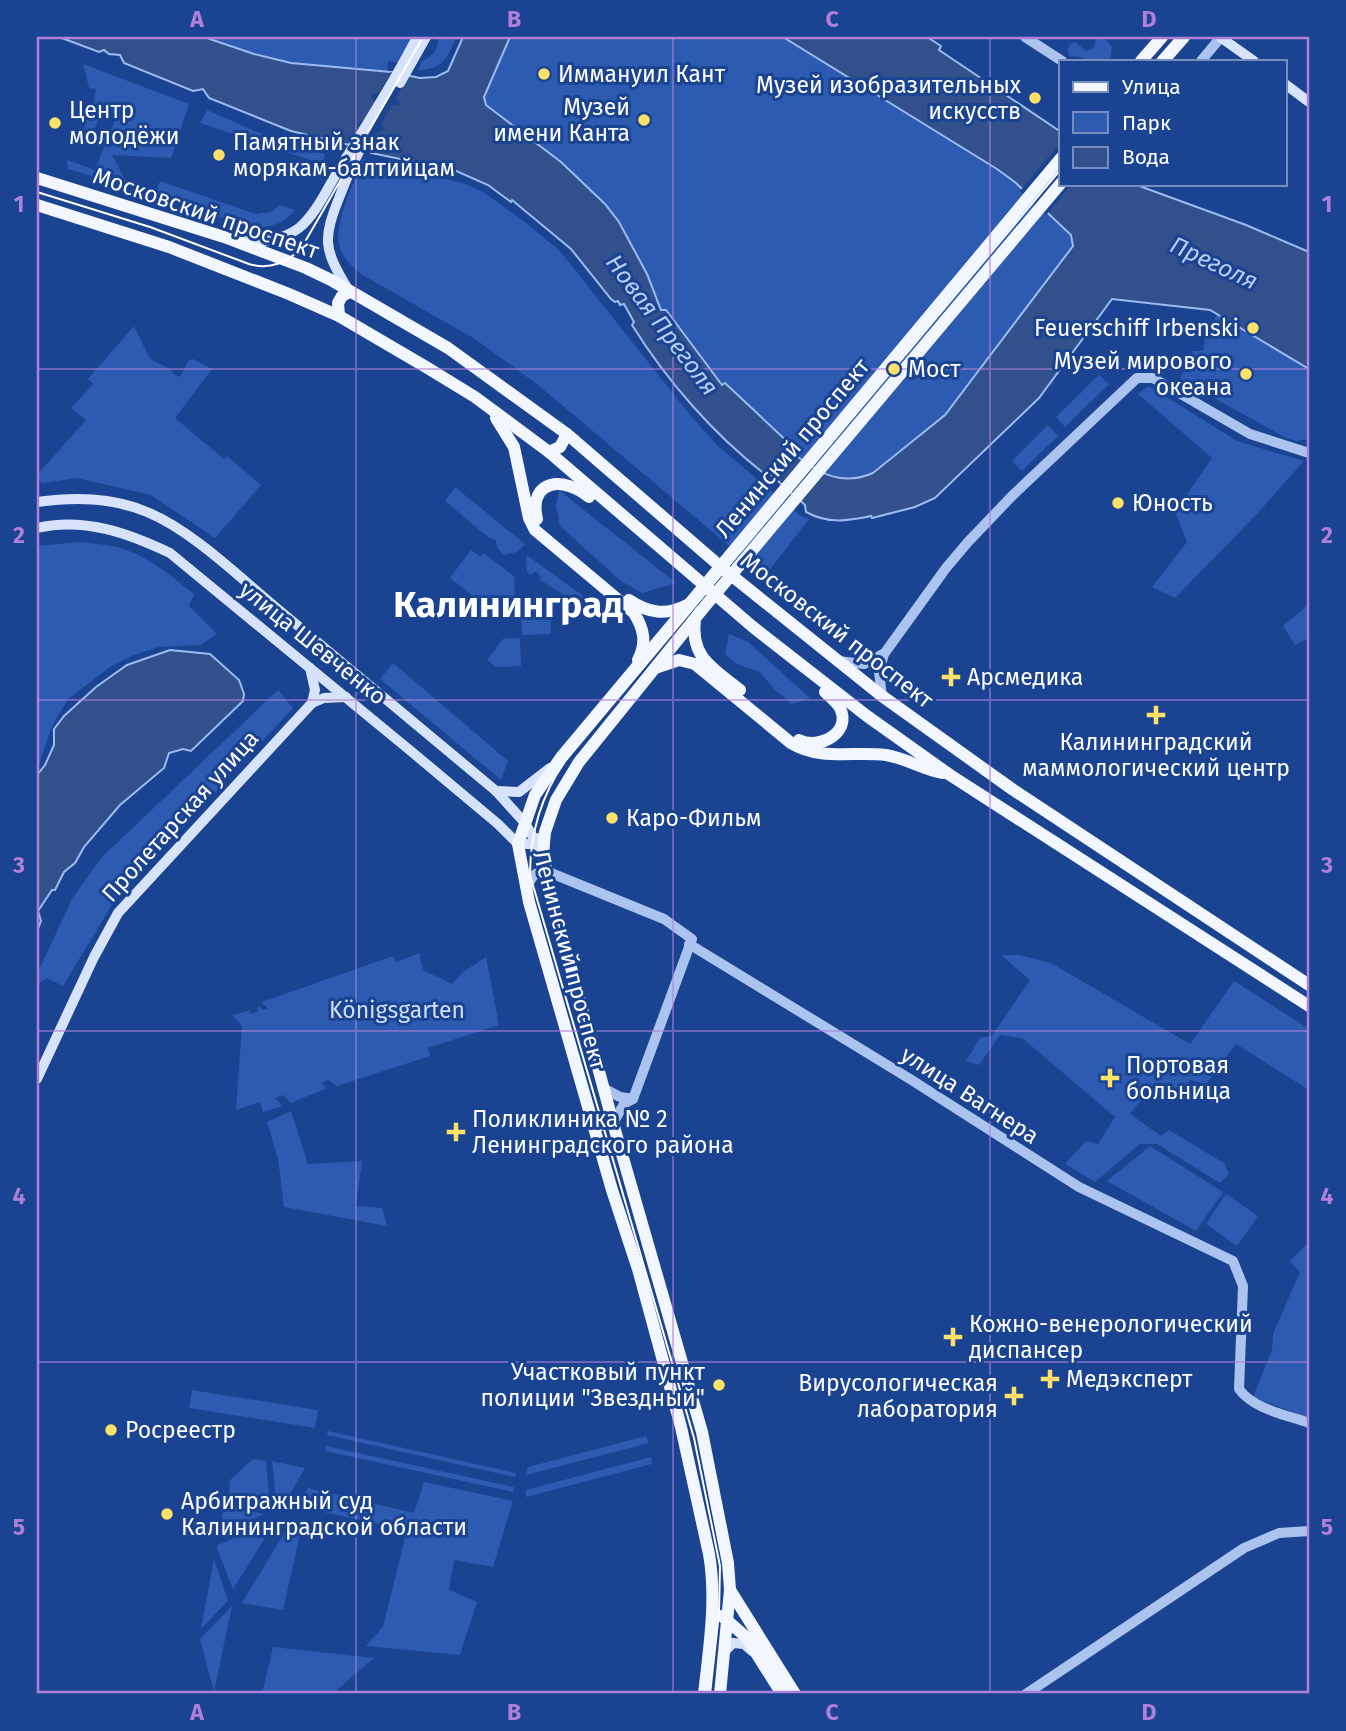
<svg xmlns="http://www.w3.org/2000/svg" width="1346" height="1731" font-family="'Fira Sans',sans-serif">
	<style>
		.green { fill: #2c5bb1 }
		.water { fill: #32508b; stroke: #9cbcf1; stroke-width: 2 }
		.pier { fill: #1a4392 }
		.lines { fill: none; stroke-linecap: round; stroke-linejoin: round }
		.tertiary { stroke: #aac3ef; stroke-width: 10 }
		.secondary { stroke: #d7e3fb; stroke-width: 10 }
		.primary { stroke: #f2f6ff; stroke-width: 12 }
		.tram { stroke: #fff; stroke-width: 2 }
		.primary-bridge { stroke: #f2f6ff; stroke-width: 12 }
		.grid { fill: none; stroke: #b080d9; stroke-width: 2; stroke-opacity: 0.55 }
		.poi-dot { fill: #ffe168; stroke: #1a4392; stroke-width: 2.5 }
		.labels { text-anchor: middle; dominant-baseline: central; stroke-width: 6; stroke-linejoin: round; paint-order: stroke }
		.poi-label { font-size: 23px; fill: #fff; stroke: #1a4392; text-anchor: start }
		.street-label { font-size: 23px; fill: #fff; stroke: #1a4392 }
		.park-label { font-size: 23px; fill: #d0dffb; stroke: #1a4392 }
		.water-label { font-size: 24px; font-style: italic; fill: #b6cdf6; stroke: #1a4392 }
		.town-label { font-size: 37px; font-weight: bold; fill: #fff; stroke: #1a4392 }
		.neatline { fill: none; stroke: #b080d9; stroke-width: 2.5 }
		.grid-label { font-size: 23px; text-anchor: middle; font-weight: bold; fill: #b080d9 }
	</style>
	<rect width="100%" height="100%" fill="#1a4392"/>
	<g class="green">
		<polygon points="204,37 409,37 410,39 400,63 388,61 387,73 291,63 254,54"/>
		<path d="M438,37h18c-8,21 -13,32 -38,33l4,-9c12,-5 16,-12 16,-24z"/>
		<polygon points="510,37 783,37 997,169 1016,183 1071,235 1074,246 958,400 945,415 881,469 861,478 838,479 813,469 788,449 791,446 725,383 722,386 661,310 652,293 654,290 619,222 605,204 561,162 485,103 484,97"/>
		<polygon points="1103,37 1112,46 1110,61 1085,61 1080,57 1070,56 1068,52 1069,44 1075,42 1086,51 1094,48 1096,38"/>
		<polygon points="83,64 189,104 171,158 112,155 129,187 68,169 67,160 95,170 118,112 104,106 92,135 83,131 94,102 96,89 89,88"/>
		<polygon points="207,110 255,131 325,154 322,164 200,123"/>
		<path d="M363,159l103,25 17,8 42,30 35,29 131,165 27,30 83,70 8,3 -44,57 -227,-191 -63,-46 -114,-65c-10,-8 -19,-17 -22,-30 -5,-22 16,-64 24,-85z"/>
		<path d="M160,181l96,33 15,-2 9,-7 15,5c-11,14 -27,19 -44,17l-96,-31z"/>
		<polygon points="1217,314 1309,369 1309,439 1297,441 1286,438 1180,379 1193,351 1203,351 1208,323 1214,320"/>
		<polygon points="134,326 150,359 172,370 173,374 180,377 188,361 193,359 212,369 175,418 224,459 227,456 261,485 215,538 151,495 77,478 43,483 37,479 37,475 86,420 71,408 93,384 88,379"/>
		<polygon points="1099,375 1109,384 1065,427 1056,417"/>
		<polygon points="1149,386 1237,441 1304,461 1257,514 1175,598 1152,587 1187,542 1175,512 1212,458 1138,394"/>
		<polygon points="1048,425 1058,436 1022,471 1012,461"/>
		<polygon points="455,487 525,544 517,552 504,555 497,548 496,540 489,538 445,501"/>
		<path d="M559,490c39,32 78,61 117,93l-34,10 -21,-12 -61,-55 -4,-20z"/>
		<path d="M78,542c11,1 23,2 34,4 31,6 58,29 82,48l-5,12 28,28 -16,11 -42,2 -25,8 -24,12 -42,32 -16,27 -15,45v-225z"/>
		<polygon points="471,550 481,557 483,553 514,576 515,603 485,605 450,578"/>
		<polygon points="528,556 607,613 599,621 581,608 582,602 579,599 573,601 540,580 541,577 536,571 531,575 527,572 526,558"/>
		<polygon points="1309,604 1309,638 1295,645 1283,626"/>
		<polygon points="550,605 551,634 522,635 520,606"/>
		<polygon points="729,634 748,642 810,698 792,704 774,689 760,672 737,664 725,654"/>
		<polygon points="520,638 521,666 496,667 487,660 503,639"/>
		<polygon points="393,663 508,761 501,780 380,679"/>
		<polygon points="278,690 293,708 115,900 63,986 47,978 37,984 37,974 72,899 101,858"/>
		<polygon points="419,953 423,970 452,984 463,972 486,957 499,1025 428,1048 430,1056 337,1086 328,1080 321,1083 327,1088 291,1103 283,1095 275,1098 282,1106 263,1112 260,1102 236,1110 242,1026 232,1015 251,1010 250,1014 257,1012 259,1006 263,1010 268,1009 262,1002 393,956 396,962"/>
		<polygon points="1001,955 1020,955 1051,963 1190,1044 1234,981 1309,1029 1309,1090 1236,1044 1206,1084 1190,1080 1179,1095 1160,1091 1145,1095 1130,1114 1161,1136 1169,1130 1224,1163 1229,1174 1220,1183 1157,1144 1140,1144 1095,1182 1065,1164 1086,1141 1098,1144 1115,1117 1022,1038 1000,1035 979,1065 966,1061 980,1038 992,1036 1030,980"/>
		<polygon points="291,1111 308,1164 362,1161 356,1206 382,1208 387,1226 284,1207 278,1159 267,1122"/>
		<polygon points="1150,1146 1223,1192 1196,1231 1107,1181"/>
		<polygon points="1226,1194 1258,1216 1237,1246 1206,1224"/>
		<polygon points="1309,1242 1309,1418 1255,1398 1254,1394 1272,1350 1273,1334 1300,1272 1290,1261"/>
		<polygon points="192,1390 318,1410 315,1428 189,1408"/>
		<polygon points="328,1431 516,1473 515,1477 327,1435"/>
		<polygon points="646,1436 649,1443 526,1475 528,1467"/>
		<polygon points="326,1446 514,1487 513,1492 325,1451"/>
		<polygon points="651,1457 652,1464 526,1497 526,1490"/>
		<polygon points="253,1459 266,1461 270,1508 228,1501 230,1480"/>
		<polygon points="272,1461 305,1468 281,1510 277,1509"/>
		<polygon points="424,1482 513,1501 493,1567 454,1560 449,1590 477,1602 460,1655 366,1646 383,1627 407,1530 296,1506 308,1488 414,1513"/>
		<polygon points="224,1507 264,1514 219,1534"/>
		<polygon points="277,1519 233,1589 217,1549 218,1545"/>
		<polygon points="288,1527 301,1530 283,1610 242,1603"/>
		<polygon points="214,1559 228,1601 201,1629"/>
		<polygon points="232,1606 214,1692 200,1639"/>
		<polygon points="273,1647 374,1658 332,1694 262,1694"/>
	</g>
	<g class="water">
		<path d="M59,37h145l50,17 37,9 100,9 29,6 16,-1 12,-6 15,-34h47l-26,60 2,8 75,57 44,42 14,18 28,52 14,36h5l56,75 3,-2 67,63 -3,4c25,20 50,38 84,23l72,-58 128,-169 -2,-11 -55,-52 -19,-14 -214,-132h144l14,9 -2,4 122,82v52h73l112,41 63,27v117l-99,-59 -98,-11 -73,99 -104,100 -20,9 -43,11 -1,-2c-24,5 -43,8 -65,-4l-1,-7 -35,-31 -4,1c-52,-40 -99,-94 -134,-150l2,-3 -10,-18 -4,1 -2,-4 -3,1 -4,-3 -40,-50 -59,-49 -1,2 -23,-17 -34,-15 -83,-17v-3l-80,-19 -82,-33 -6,-9 -10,2 -69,-28 -4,-8 -11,-1 -5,-4 -5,2z"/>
		<polygon points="170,650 210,654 239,680 244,694 243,701 191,751 183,749 169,753 164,768 120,805 84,847 75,863 64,872 55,890 52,890 38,911 41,921 37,931 37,775 45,765 54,745 54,729 64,716 96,687 127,665"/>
	</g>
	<g class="pier">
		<polygon points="391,72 409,75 396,98 400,104 392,105 381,124 385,129 376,133 367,150 349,145 359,128 356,124 364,120 375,101 371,97 372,95 379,93"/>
		<polygon points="1061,142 1061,184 1072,184 1046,215 1020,191"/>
	</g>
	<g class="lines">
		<g class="tertiary">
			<polyline points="1025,37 1062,61"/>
			<polyline points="1201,61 1221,37"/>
			<polyline points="838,661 864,664 883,654"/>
			<polyline points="882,696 879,672 884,654 946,568 968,542 1012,496 1137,378 1153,378 1250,434 1309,453"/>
			<path d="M527,890c2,-10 7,-19 19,-19l118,48 28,20 -59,160 -9,5 -11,19 -19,5"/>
			<path d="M689,944l221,135 169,108 154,74 10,25 -4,103c14,20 48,26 70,34"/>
			<polyline points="603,1088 620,1097 633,1099"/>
			<polyline points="1026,1694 1244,1548 1279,1533 1309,1531"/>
		</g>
		<g class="secondary">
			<polyline points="1220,37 1254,61"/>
			<polyline points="400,83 426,37"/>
			<polyline points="1285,84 1309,102"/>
			<path d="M243,241c18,3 41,-2 56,-13 17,-14 28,-39 39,-57 27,-44 56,-88 79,-134"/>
			<path d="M349,291c-26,-43 -27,-51 -8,-98 6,-15 12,-31 20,-45"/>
			<path d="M37,502c37,-5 74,-5 110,10 46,19 93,66 132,98 72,60 144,121 217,181l29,32 18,32"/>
			<path d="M37,528c47,-11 91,5 133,25l242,199 86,72 20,20h14l7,-6"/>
			<polyline points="310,668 315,690 312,703"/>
			<polyline points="496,791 519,792 550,768"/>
			<polyline points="37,1079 94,957 118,913 312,703 324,698 346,697"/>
			<polyline points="724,1652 733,1643 744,1644 752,1651"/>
		</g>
		<g class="primary">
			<polyline points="1141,61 1162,37"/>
			<polyline points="1163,61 1184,37"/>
			<polyline points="37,178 224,237 306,268 331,280 448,348 567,434 721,567 882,696 1012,789 1309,985"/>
			<polyline points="37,205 169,247 289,294 339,316 426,367 475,397 549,452 753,627 867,716 950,775 1309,1006"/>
			<polyline points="339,316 338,303 342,296 350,292"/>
			<path d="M496,418l18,29 15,71 6,12 99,83c10,16 13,30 4,47"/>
			<polyline points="549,452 560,447 567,434"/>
			<path d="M537,519c-9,-40 27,-43 52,-22"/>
			<path d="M629,600c19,13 37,16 58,5"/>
			<path d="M690,603l-128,153 -27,39 -17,49 11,58 83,288 26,79 43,158 28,127c8,46 0,94 -5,140"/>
			<polyline points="701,611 579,762 556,800 545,832 543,855 553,901 613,1123 702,1432 728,1563 730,1590 720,1694"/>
			<path d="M695,619c-5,39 18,49 45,71"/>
			<path d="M658,667l21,-7 16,4 96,79c30,18 62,8 95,12 20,3 37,15 57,18"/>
			<path d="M799,740c20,10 53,-7 41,-32 -3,-6 -10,-11 -15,-16"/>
			<polyline points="730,1590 795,1694"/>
			<polyline points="722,1616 746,1637 782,1694"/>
		</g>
		<g class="tram">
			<polyline points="1156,61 1177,37"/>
			<path d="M37,192l113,35 99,37c20,6 39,-1 53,-17l121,-210"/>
			<path d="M710,1694l9,-81 1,-47 -26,-128 -164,-563c0,-42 11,-80 36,-115l495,-591"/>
		</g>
		<g class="primary-bridge">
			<polyline points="690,603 1061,158"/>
			<polyline points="701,611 1061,183"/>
		</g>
	</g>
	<path class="grid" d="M356,37v1657M673,37v1657M990,37v1657M37,369h1272M37,700h1272M37,1031h1272M37,1362h1272"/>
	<g class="poi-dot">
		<circle cx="544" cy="74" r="7"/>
		<circle cx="1035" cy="98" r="7"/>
		<circle cx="644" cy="120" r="7"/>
		<circle cx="55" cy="123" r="7"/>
		<circle cx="219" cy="155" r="7"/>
		<circle cx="1253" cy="328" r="7"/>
		<circle cx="894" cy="369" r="7"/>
		<circle cx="1246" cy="374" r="7"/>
		<circle cx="1118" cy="503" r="7"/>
		<path d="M947.5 666.5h7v7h7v7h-7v7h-7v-7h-7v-7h7z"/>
		<path d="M1152.5 704.5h7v7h7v7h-7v7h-7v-7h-7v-7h7z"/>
		<circle cx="612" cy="818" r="7"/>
		<path d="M1106.5 1067.5h7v7h7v7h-7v7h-7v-7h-7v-7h7z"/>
		<path d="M452.5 1121.5h7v7h7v7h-7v7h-7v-7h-7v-7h7z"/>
		<path d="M949.5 1326.5h7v7h7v7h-7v7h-7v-7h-7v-7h7z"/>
		<path d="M1046.5 1368.5h7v7h7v7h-7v7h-7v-7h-7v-7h7z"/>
		<circle cx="719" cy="1385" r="7"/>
		<path d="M1010.5 1385.5h7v7h7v7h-7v7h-7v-7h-7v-7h7z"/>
		<circle cx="111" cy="1430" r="7"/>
		<circle cx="167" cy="1514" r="7"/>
	</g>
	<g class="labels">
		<g class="poi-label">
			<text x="558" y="74">Иммануил Кант</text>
			<text x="1021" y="85" text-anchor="end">Музей изобразительных<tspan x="1021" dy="26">искусств</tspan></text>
			<text x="630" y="107" text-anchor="end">Музей<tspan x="630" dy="26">имени Канта</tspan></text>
			<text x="69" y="110">Центр<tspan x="69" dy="26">молодёжи</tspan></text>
			<text x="233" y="142">Памятный знак<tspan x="233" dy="26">морякам-балтийцам</tspan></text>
			<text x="1239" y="328" text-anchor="end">Feuerschiff Irbenski</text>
			<text x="1232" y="361" text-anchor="end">Музей мирового<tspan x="1232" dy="26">океана</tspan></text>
			<text x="908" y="369">Мост</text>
			<text x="1132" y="503">Юность</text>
			<text x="967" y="677">Арсмедика</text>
			<text x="1156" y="742" text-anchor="middle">Калининградский<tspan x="1156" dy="26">маммологический центр</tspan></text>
			<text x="626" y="818">Каро-Фильм</text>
			<text x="1126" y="1065">Портовая<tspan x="1126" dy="26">больница</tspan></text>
			<text x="472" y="1119">Поликлиника № 2<tspan x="472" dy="26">Ленинградского района</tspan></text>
			<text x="969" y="1324">Кожно-венерологический<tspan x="969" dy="26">диспансер</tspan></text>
			<text x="705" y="1372" text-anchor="end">Участковый пункт<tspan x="705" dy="26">полиции "Звездный"</tspan></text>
			<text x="1066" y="1379">Медэксперт</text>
			<text x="998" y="1383" text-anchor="end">Вирусологическая<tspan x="998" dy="26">лаборатория</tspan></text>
			<text x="125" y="1430">Росрeeстр</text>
			<text x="181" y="1501">Арбитражный суд<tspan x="181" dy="26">Калининградской области</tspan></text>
		</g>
		<g class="street-label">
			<text transform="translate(206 213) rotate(19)">Московский проспект</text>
			<text transform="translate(792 448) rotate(-50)">Ленинский проспект</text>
			<text transform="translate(837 630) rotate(38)">Московский проспект</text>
			<text transform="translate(313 643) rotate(39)">улица Шевченко</text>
			<text transform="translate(180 816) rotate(-48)">Пролетарская улица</text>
			<text transform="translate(570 960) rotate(75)">Ленинский проспект</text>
			<text transform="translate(970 1095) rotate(33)">улица Вагнера</text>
		</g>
		<g class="park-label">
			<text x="397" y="1010">Königsgarten</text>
		</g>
		<g class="water-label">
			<text transform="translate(1214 263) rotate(25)">Преголя</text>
			<text transform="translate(662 325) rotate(53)">Новая Преголя</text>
		</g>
		<g class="town-label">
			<text x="508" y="604">Калининград</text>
		</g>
	</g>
	<rect width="1346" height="1731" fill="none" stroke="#1a4392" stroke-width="77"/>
	<rect x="1059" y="60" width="228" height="126" fill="#1a4392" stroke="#768ebe" stroke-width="2"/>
	<rect x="1073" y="82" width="35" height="10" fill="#f2f6ff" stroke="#768ebe" stroke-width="2"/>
	<text x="1122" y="94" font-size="21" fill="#ffffff">Улица</text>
	<rect x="1073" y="112" width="35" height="21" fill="#2c5bb1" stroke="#768ebe" stroke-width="2"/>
	<text x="1122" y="130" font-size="21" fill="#ffffff">Парк</text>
	<rect x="1073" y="147" width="35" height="21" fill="#32508b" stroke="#768ebe" stroke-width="2"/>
	<text x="1122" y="164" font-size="21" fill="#ffffff">Вода</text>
	<rect x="38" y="38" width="1270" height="1654" class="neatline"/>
	<g class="grid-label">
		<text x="197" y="27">A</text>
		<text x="514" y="27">B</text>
		<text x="832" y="27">C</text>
		<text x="1149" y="27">D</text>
		<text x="19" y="212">1</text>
		<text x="1327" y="212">1</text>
		<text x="19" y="543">2</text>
		<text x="1327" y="543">2</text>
		<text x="19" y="873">3</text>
		<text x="1327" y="873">3</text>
		<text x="19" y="1204">4</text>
		<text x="1327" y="1204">4</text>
		<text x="19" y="1535">5</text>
		<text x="1327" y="1535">5</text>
		<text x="197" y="1720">A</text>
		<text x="514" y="1720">B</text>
		<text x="832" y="1720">C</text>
		<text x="1149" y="1720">D</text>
	</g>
</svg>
